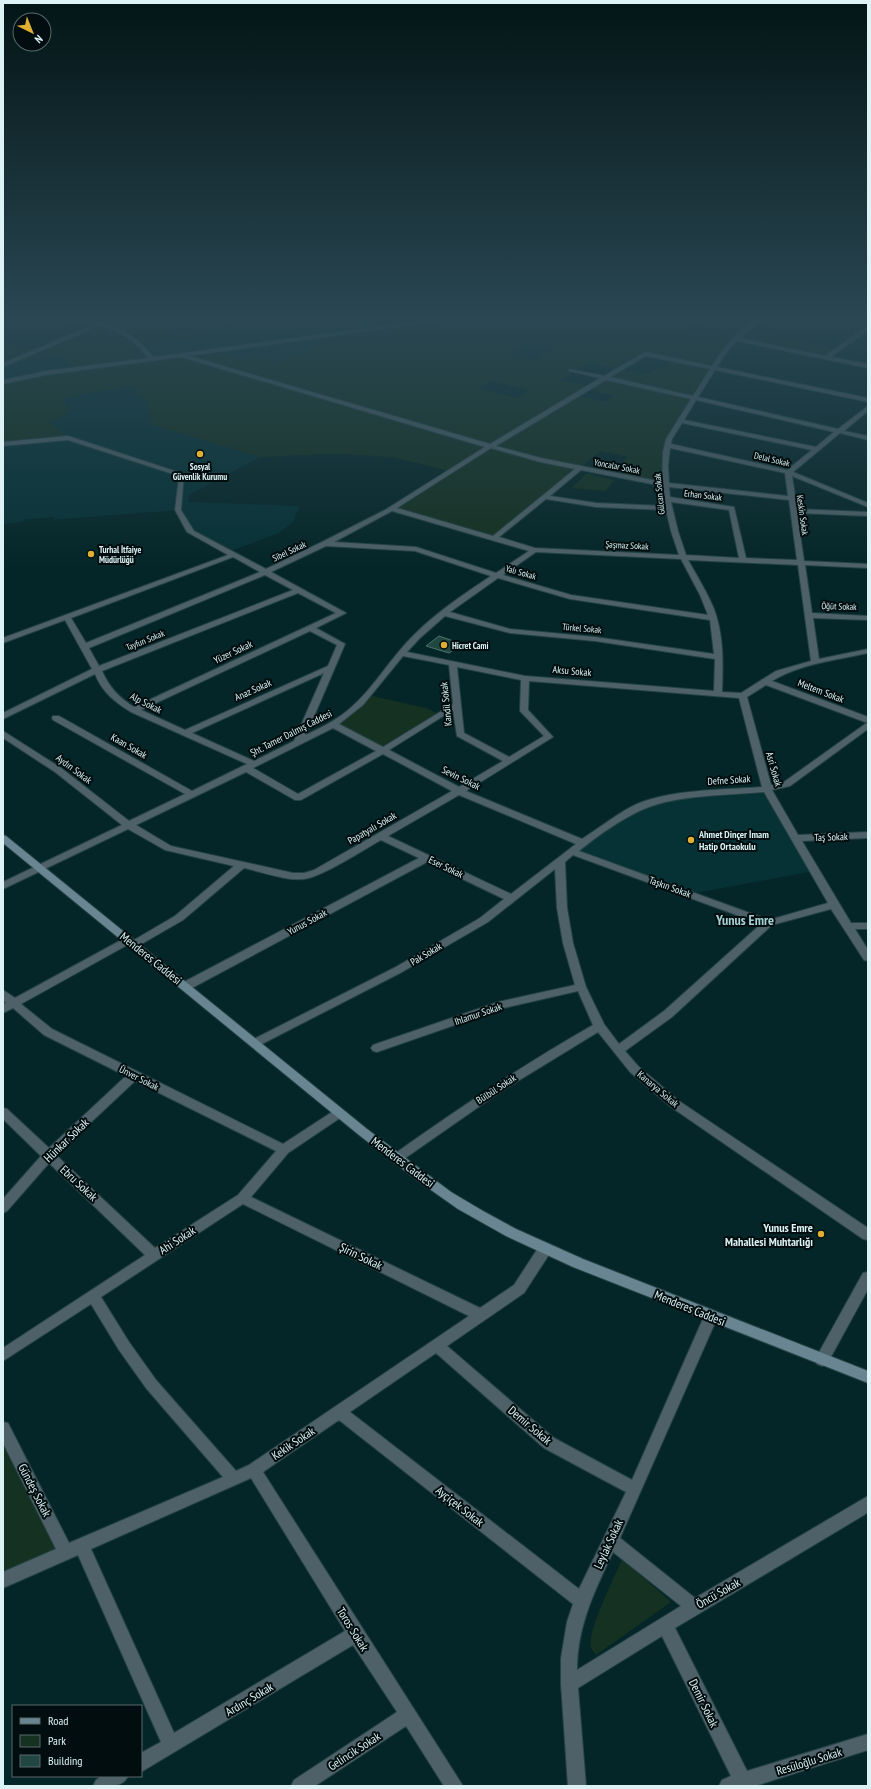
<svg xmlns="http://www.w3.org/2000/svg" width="871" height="1789" font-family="'PT Sans Narrow',sans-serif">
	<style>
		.built { fill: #063135 }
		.green { fill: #153121; fill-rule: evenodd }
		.building { fill: #204740; stroke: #4c736b }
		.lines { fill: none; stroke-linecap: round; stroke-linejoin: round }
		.street-casing { stroke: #234345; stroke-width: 2 }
		.secondary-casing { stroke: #234345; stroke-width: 2 }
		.street { fill: #4f6168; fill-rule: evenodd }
		.secondary { fill: #698591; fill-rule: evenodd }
		.poi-dot { fill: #e0b034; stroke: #010d0e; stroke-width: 1.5 }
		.labels { text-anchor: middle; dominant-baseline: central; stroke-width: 4; stroke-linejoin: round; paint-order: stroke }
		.far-street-label { font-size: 9px; fill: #dcf2f4; stroke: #010d0e }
		.far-poi-label { font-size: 9px; font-weight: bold; fill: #dcf2f4; stroke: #010d0e; text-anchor: start }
		.street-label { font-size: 10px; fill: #dcf2f4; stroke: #010d0e }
		.poi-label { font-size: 10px; font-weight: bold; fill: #dcf2f4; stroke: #010d0e; text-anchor: start }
		.near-street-label { font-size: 12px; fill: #dcf2f4; stroke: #010d0e }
		.near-poi-label { font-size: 12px; font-weight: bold; fill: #dcf2f4; stroke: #010d0e; text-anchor: end }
		.district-label { font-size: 14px; font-weight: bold; fill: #a6d2d6; stroke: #010d0e }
	</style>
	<rect width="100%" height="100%" fill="#052628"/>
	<g class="built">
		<polygon points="258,318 296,318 302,324 344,318 458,318 305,338 322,344 277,362 254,356 242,360 209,351 152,359 141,344 195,338 233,320 239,321"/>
		<polygon points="63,356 71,370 3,382 3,365 8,363"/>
		<polygon points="130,386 146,400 153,425 260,457 189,495 188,502 300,506 293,522 279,533 228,552 191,532 178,510 54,520 54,517 23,520 23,522 3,524 3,427 68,405 62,398"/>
		<polygon points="767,789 814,871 691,894 573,852 621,817 660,800"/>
	</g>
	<g class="green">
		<path d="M113,318h55l-2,4v5c12,8 34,2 45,-5l1,-4h46l-19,3 -6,-1 -38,18 -54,6 11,15 57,-8 33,9 12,-4 23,6 45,-18 -18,-6 154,-20h245l-18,10 50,11 10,-9 93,19 -11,8 -92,-18 -66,100 -3,46 -58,-11 20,-17 -28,-6 -106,87 -104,-30 60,-37 -58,-14 -31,-2 -32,-1 -69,3 -107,-32 -7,-25 -16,-14 -67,12 6,12 -2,4 -18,7 19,17 -65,6v-62l68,-12 -8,-14 -55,7 -5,2v-21l32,7zM529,343l25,5v1l-21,12 -26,-6zM645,354l30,6 -14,9 -4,-1 -11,7 -26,-6zM588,363l30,7 -28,16 -29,-6zM492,381l37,9 -12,8 -39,-10zM586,389l29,7 -10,6 -29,-7z"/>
		<polygon points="586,474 588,474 614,480 606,491 572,488"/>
		<polygon points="368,695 426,708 441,715 382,751 333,724"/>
		<polygon points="3,1428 66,1553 3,1580"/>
		<path d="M622,1559l49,43 -75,53c-2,-3 -4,-4 -5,-8 -4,-16 24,-70 31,-88z"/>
	</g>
	<polygon class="building" points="439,636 462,644 449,653 426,646"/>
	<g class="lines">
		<g class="street-casing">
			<g id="street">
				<path d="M61,318c35,0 71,9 92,39l290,-39h17l-271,38 301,88 110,-66 -31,-7v-2l35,7 41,-24 67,14c11,-16 32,-48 53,-48l-25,20 85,18 43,-31v5l-37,27 37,7v4l-131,-27 -7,6 -13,20 151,31v4l-153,-32 -17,27 140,32 30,-23v5l-24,20 24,5v4l-28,-7 -47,39 75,31v4l-76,-31 5,33 71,3v4l-71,-3 7,48 64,3v4l-63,-3 7,48 56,3v4l-55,-2 6,41 49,-10v4c-32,7 -69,11 -96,28l96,36v12l-78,57 -18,4 26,45 70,-3v6l-66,3 49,82h17v6h-13l13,21v11l-4,-1 -33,-51 -59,16 -100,92 -47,34 13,15 41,35 189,127v12l-5,-1 -192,-132 -41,-35 -32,-40 -98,60 -99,69 -4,2 -4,-2 -2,-3 2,-3c65,-46 131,-91 200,-130l-15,-34 -74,17 -127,44 -4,-1 -2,-3 2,-3 125,-43 77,-17 -12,-42 -6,-35 -2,-39 -67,53 -86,50 -146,75 -4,-1 -2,-3 2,-3 142,-72 86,-50 24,-19 -77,-37 -237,127h-8l-1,-3 1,-3 237,-125 -38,-18c-18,10 -59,37 -77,39 -19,2 -41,-7 -60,-11l-61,52 -45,26 -4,1 -5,-3 -108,60 31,25 231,115 52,-34 4,-1 4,1 2,3 -2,3 -55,37 -37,44 229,111 34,-23 26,-40 5,-1 5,1 1,4 -1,4 -26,40 -77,53 107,92 78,42 74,-168 5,-2 5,2 2,4 -98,222 75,60 173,-102v16l-4,3 -189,113 72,143 121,-37v16l-113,36h-36l3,-6 9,-4 -69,-140 -84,52 8,98h-18l-7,-102v-26l6,-36 6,-18 -234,-184 -76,52 200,314h-19l-38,-60 -91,60h-24l3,-6 103,-68 -44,-67 -212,127v-19l20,-11 -83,-187 -75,33v-16l53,-23 -53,-106v-21l5,1 61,120 154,-66 -77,-89 -27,-38 -28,-46 -88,57v-13l142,-93 -96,-92 -42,48 -4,2v-14l38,-43 -38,-37v-11l4,1 42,39 77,-72 -82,-41 -31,-27 -10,5v-9l3,-1 -3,-3v-10l12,8 110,-60 4,-1 5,3 41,-24 59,-50 -69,-16 -37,-21 -125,60v-7l119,-57 -67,-53 -52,-34v-7l58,37 68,53 56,-27 -132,-74 -1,-2 1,-2h6l133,75 55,-27 -116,-52c-16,-10 -29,-20 -36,-38l-92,45v-6l89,-44 -27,-49 -62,23v-5l225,-83 -41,-23 -12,-22 4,-34 -111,-36 -65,6v-4l65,-6 116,38 -3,36 13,21 72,38 56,-27 63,-32 100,-63 -304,-90 -135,18 -43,9v-4l43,-9 102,-13c-13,-18 -28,-27 -49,-32l-96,41v-4l90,-38zM646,356l64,13 -17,27 -83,-19zM606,380l85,19 -25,40 -3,13 -1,30 -121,-24 -45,-12zM696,400l138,32 -18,15 -132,-27zM682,423l130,27 -25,20 -116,-26 1,-5zM491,448l49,14 35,7 -82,67 -96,-28zM670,448l115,25 3,23 -119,-13 -1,-17zM581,470l81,16 3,20 -69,-3 -46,-7zM669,487l120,13 8,60 -51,-2 -12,-51 -64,-10zM546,499l50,8 70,3 5,21 8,24 -144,-7 -36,-11zM671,502l58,8 10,48 -53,-3 -8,-24zM392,511l137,40 -33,22 -80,-26 -82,-5zM326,546l89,5 76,25c-27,18 -54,36 -77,59 -24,23 -40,54 -67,76 -12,10 -27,17 -41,24l39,-91 -29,-16 30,-15 -75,-41zM536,552l145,7 19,36 8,20 -137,-20 -68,-20zM233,557l27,15 -174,71 -15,-25zM688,560l110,5 13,96 -35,10 -35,22 -19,-1c1,-28 2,-56 -8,-83 -7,-17 -17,-33 -26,-49zM265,575l28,15 -194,76 -10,-18zM498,578l72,21 140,21 4,34 -119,-17 -85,-8 -60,-17zM298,593l38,20 -202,94c-15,-9 -25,-20 -32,-36zM445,616l65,17 85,8 120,18 -1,32 -189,-15 -118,-24 13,-14zM310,631l27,14 -9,21 -143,64 -44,-20zM403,656l46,9 4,39 -70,43 -44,-23 24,-19zM457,667l64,13 -1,31 24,25 -35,21 -45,-24zM324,673l-30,68 -40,20 -62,-28zM529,681l210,17 23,89c-38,3 -97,2 -131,20 -17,9 -33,22 -49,32l-116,-48 87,-54 -25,-27zM766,685l99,37h3l-84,60 -13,3 -24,-88zM453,710l4,26 46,25 -44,26 -70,-37zM333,728l43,23 -78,43 -45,-26zM383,754l69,37 -138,79 -10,3h-11l-122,-27 -35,-21 110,-53 49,28h6zM764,792l64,111 -59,17 -190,-69c18,-15 48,-36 70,-44 31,-12 81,-12 115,-15zM459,795l117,49 -65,50 -123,-58zM573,855l188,69 -97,87 -45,33 -15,-20 -18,-37 -13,-44 -6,-35 -2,-46zM135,1081l141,70 -38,44 -83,53 -99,-93zM243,1204l226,112 -220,149 -13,6 -80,-91 -27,-38 -28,-45zM436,1353l108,95 82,44 -47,97 -229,-177zM251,1478l94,153 -171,102 -83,-184zM613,1552l68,54 -104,64c0,-44 18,-80 36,-118z"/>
				<polygon points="860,318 868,318 868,322 860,319"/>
				<polygon points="868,1272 868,1289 827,1364 822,1366 817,1364 815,1360 817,1356 863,1273"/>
				<path d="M102,1776h26c-6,13 -22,10 -35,10l3,-6z"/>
			</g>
		</g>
		<g class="secondary-casing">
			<polygon id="secondary" points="3,835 6,836 367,1129 451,1192 483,1211 516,1229 583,1259 868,1371 868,1383 573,1267 506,1236 458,1209 414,1178 359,1135 3,843"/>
		</g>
		<use href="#street" class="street"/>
		<use href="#secondary" class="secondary"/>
	</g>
	<linearGradient id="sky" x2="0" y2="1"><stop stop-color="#031516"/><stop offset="0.56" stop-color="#2a4753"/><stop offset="1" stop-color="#2a4753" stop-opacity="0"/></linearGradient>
	<rect width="871" height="569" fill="url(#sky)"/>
	<g class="poi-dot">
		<circle cx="200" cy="454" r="4"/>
		<circle cx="91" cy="554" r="4"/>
		<circle cx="444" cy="645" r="4"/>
		<circle cx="691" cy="840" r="4"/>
		<circle cx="821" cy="1234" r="4"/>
	</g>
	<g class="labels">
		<g class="far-street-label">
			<text transform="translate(772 459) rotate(13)">Delal Sokak</text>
			<text transform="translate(617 466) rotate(11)">Yoncalar Sokak</text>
			<text transform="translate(659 494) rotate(-96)">Gülcan Sokak</text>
			<text transform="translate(703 495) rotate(7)">Erhan Sokak</text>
			<text transform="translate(803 515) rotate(82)">Keskin Sokak</text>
			<text transform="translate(627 545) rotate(3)">Şaşmaz Sokak</text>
			<text transform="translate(289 551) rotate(-25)">Sibel Sokak</text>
			<text transform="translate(521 572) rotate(16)">Yalı Sokak</text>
			<text transform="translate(839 606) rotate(2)">Öğüt Sokak</text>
			<text transform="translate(582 628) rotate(5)">Türkel Sokak</text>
			<text transform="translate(145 640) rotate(-22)">Tayfun Sokak</text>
		</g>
		<g class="far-poi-label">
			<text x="200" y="466" text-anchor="middle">Sosyal<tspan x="200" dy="10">Güvenlik Kurumu</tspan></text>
			<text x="99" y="549">Turhal İtfaiye<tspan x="99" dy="10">Müdürlüğü</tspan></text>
			<text x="452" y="645">Hicret Cami</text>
		</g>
		<g class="street-label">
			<text transform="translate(233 652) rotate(-25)">Yüzer Sokak</text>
			<text transform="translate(572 671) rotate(5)">Aksu Sokak</text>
			<text transform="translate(253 690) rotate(-24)">Anaz Sokak</text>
			<text transform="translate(821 691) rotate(21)">Meltem Sokak</text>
			<text transform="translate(146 703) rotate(27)">Alp Sokak</text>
			<text transform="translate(446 704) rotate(-96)">Kandil Sokak</text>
			<text transform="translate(291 733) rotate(-27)">Şht. Tamer Dalmış Caddesi</text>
			<text transform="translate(129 746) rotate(30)">Kaan Sokak</text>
			<text transform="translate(74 769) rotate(37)">Aydın Sokak</text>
			<text transform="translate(774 769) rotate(74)">Asri Sokak</text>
			<text transform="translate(461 778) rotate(26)">Sevin Sokak</text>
			<text transform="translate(729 780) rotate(-4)">Defne Sokak</text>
			<text transform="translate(372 828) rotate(-30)">Papatyalı Sokak</text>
			<text transform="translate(831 837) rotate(-2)">Taş Sokak</text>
			<text transform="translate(446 867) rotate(26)">Eser Sokak</text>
			<text transform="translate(670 887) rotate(20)">Taşkın Sokak</text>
			<text transform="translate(307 922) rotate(-28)">Yunus Sokak</text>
			<text transform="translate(426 954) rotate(-31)">Pak Sokak</text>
			<text transform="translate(478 1014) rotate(-19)">Ihlamur Sokak</text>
			<text transform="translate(139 1078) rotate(27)">Ünver Sokak</text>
			<text transform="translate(496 1089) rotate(-33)">Bülbül Sokak</text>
			<text transform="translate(658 1089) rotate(40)">Kanarya Sokak</text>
		</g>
		<g class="poi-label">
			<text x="699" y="834">Ahmet Dinçer İmam<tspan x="699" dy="12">Hatip Ortaokulu</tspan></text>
		</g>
		<g class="near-street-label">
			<text transform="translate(151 958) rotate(39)">Menderes Caddesi</text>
			<text transform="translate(66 1140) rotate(-44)">Hünkar Sokak</text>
			<text transform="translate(403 1162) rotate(37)">Menderes Caddesi</text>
			<text transform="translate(79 1183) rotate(43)">Ebru Sokak</text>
			<text transform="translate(177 1240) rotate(-33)">Ahi Sokak</text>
			<text transform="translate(361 1256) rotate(26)">Şirin Sokak</text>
			<text transform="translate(690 1308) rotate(22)">Menderes Caddesi</text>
			<text transform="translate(530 1425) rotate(40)">Demir Sokak</text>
			<text transform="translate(293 1443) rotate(-34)">Kekik Sokak</text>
			<text transform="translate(35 1490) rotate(63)">Gündeş Sokak</text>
			<text transform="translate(460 1506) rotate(38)">Ayçiçek Sokak</text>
			<text transform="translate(608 1544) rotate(-65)">Leylak Sokak</text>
			<text transform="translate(718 1593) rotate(-30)">Öncü Sokak</text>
			<text transform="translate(353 1629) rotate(58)">Toros Sokak</text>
			<text transform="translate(249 1699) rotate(-31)">Ardınç Sokak</text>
			<text transform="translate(704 1703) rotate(64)">Demir Sokak</text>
			<text transform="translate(354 1751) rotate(-33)">Gelincik Sokak</text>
			<text transform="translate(809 1761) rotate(-17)">Resüloğlu Sokak</text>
		</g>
		<g class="near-poi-label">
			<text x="813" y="1227">Yunus Emre<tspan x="813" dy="14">Mahallesi Muhtarlığı</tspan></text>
		</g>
		<g class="district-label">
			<text x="745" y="920">Yunus Emre</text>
		</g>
	</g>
	<rect width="871" height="1789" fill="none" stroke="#dcf2f4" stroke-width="8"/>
	<rect x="12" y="1705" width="130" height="72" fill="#010d0e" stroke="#59696a"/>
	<rect x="20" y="1718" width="20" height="6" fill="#698591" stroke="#59696a"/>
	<text x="48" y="1725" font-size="12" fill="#dcf2f4">Road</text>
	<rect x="20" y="1735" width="20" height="12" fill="#153121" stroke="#59696a"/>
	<text x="48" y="1745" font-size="12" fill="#dcf2f4">Park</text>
	<rect x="20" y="1755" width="20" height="12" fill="#204740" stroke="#59696a"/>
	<text x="48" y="1765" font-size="12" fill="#dcf2f4">Building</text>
	<g transform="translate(32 32) rotate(137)"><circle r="19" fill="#010d0e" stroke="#59696a"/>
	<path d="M0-3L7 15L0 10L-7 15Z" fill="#e0b034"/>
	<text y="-6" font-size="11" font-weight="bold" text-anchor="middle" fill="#dcf2f4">N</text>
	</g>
</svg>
